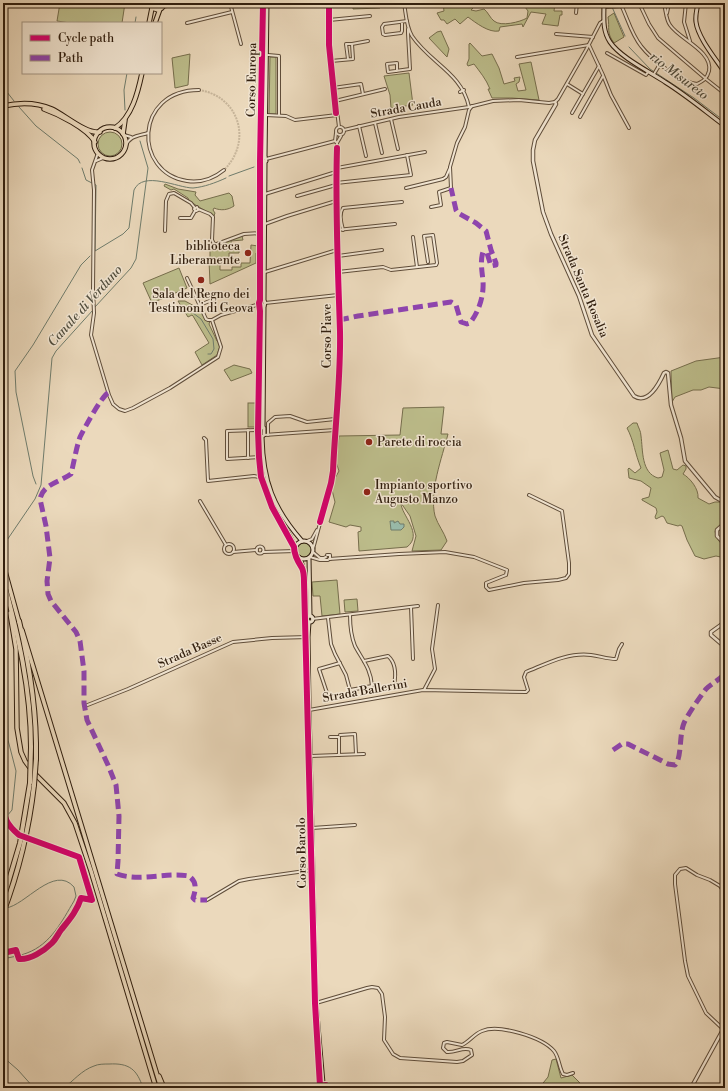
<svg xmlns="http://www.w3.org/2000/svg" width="728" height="1091" font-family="'Libre Bodoni',serif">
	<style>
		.green { fill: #bdbe8c; stroke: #766e4d }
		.water { fill: #99bbab; stroke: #6f7c6c }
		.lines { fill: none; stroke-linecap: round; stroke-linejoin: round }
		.stream { stroke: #6f7c6c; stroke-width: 1 }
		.minor-tunnel { stroke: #c6b499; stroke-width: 2; stroke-dasharray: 2 1; stroke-linecap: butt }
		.minor-casing { stroke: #5f4d3a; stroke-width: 4 }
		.tertiary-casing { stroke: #5f4d3a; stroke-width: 4.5 }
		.secondary-casing { stroke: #301e0e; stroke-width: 5 }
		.primary-casing { stroke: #301e0e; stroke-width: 5.5 }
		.trunk-casing { stroke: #301e0e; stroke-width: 5.5 }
		.motorway-casing { stroke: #301e0e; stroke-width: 6 }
		.minor { stroke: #f2e6d3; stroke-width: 2 }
		.tertiary { stroke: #f2e6d3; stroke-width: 2.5 }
		.secondary { stroke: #f2e6d3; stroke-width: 3 }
		.primary { stroke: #ebd9bc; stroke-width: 3.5 }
		.trunk { stroke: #ebd9bc; stroke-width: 3.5 }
		.motorway { stroke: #ebd9bc; stroke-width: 4 }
		.motorway-bridge-casing { stroke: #301e0e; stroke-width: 6; stroke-linecap: butt }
		.motorway-bridge { stroke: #ebd9bc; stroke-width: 4 }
		.quiet { stroke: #8e44ad; stroke-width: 5; stroke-dasharray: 10 5; stroke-linecap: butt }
		.cycleway-casing { stroke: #f2e6d3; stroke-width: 8 }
		.cycleway { stroke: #d6006c; stroke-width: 6 }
		.poi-dot { fill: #8f2418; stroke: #f2e6d3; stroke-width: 1.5 }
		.labels { text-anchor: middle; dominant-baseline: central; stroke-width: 3; stroke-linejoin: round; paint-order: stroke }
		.street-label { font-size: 12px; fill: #301e0e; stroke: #f2e6d3 }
		.poi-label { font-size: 12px; fill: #301e0e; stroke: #f2e6d3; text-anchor: start }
		.water-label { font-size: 13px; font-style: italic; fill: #504d3d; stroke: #f2e6d3 }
	</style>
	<rect width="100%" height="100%" fill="#ebd9bc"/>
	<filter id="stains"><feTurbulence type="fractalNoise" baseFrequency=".005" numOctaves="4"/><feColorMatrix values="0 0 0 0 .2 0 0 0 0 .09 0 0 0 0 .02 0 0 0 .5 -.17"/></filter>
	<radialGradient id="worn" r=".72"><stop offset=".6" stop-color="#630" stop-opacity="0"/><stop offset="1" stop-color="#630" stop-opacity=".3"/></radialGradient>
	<g class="green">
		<polygon points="60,3 125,3 122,23 70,23 57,21"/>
		<polygon points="353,3 379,3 380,8 353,9"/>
		<path d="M443,3h30l1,4 -3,3 5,1 8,-2c4,3 6,9 10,12 7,6 26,1 33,-3l1,-7 -6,-8h33l-1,8h8v4h-2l-2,11 -16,-2 4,-10 -15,-2 -8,15 -1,-3 -22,3 -1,4c-10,2 -23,-8 -31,-14l-8,7 -5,-5 -8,5 -3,-4h-3l-4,-7 7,-2z"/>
		<path d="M614,13l10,24 -10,6c-8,-11 -4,-14 -6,-26z"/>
		<polygon points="441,31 449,49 447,57 429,38 437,32"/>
		<path d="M470,43l12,13 10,-2 7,14 5,16 11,-3 -1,-3 6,-1 -1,5 -3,2 2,7 8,-1 -7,-26 12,-2 8,38 -27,-2h-20l-4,-9h2c-4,-10 -10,-17 -16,-25l-6,2 -1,-2 2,-5v-15z"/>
		<polygon points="190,54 188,85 175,88 172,58"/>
		<polygon points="270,57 276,57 276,114 269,114"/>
		<polygon points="409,73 413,105 391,108 390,95 384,76"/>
		<circle cx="110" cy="144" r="12"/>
		<path d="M165,184l13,5 18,3 -1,3 5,6 29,-8 3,3 2,10c-6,4 -13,5 -20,2l-1,2 2,3 -1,3 -25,-15 -1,-3 -14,-9 -3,1 -7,-4z"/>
		<polygon points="240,236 242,236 243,240 231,241 232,248 239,249 239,253 229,253 229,262 220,262 220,270 232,270 232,267 241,267 241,263 250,263 251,245 258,246 258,253 256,253 256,263 210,284 209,260 210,258 210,249"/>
		<polygon points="179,268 187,288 152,303 143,283"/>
		<polygon points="178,301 185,301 198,308 199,307 206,320 210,321 209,324 217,341 219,342 220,346 217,355 202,365 195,352 209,343 193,316 192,315 188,317"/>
		<polygon points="725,357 725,389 709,387 701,390 693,390 675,397 672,402 671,371 696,361"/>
		<polygon points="234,365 250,369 252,373 231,381 224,370"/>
		<rect x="248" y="403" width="9" height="24"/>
		<path d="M444,407l-3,27h7c-6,24 -19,57 -13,82 3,9 9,16 12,25l-6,9 -29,1 4,-15 -6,-20 -9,-13c0,12 23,31 6,44l-48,4 -1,-19 3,-1v-4l-11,-2 -4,2 -17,-5 6,-20 -3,-12 1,-8 6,-11 -3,-9 3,-26 61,-1 3,-27z"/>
		<path d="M633,423h4c1,4 4,8 4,13 2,14 0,37 17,42l4,-1 2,-7 -4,-17 8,-3 5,19 4,1 6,-5 3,1v3l-3,5c7,4 16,15 15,24l11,6 6,-2h10v27l-7,-2 -3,4c1,7 4,11 10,16v11l-9,-2 -12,3 -9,-3 -8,-16 -5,-14 -2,-1 -2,1 -11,-3 -3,-6 -2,-1 -6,3 -1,-2 2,-5 -1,-4 -14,-8v-1l7,-2 2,-9 -10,-7 -12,-3 -1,-9 1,-1 6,5 6,-5c-6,-14 -7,-27 -14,-40z"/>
		<circle cx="304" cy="550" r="7"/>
		<polygon points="337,580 340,614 322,616 320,596 313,596 312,582"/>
		<polygon points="357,599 358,611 345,612 344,600"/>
		<polygon points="556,1059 561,1078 572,1075 585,1088 539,1088 548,1077 552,1060"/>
	</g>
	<polygon class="water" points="390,521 394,521 394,523 398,521 400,524 404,524 404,527 401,530 391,530"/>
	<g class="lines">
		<g class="stream">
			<polyline points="606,3 612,7 625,36"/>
			<polyline points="135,23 136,17"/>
			<polyline points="629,47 650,69 694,98 719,117"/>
			<polyline points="3,87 14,101"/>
			<polyline points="19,107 36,126 78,159 80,163"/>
			<polyline points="125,110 124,90 127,73"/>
			<path d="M82,168l4,12 10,5 -1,66 28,-17 6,-6 5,-38c9,-20 44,-2 59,-2 11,-1 22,-5 33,-10"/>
			<polyline points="229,176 254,167"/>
			<polyline points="95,307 131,268 136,259 148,168 140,141"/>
			<polyline points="189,310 201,319 213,339 214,349 211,354 208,354"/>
			<polyline points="36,484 33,476 16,392 15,371 33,345 81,265 90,256"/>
			<polyline points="3,546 35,499 41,485 52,358 56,351 93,310"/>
			<polyline points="3,624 7,647 8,740 16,771 12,810 7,816"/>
			<path d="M3,959c8,-2 17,-3 24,-6 24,-9 35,-32 47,-52l2,-5 -2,-9c-20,-23 -49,19 -68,21"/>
			<polyline points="3,1057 18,1070 34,1088"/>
			<path d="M64,1088c9,-7 18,-18 30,-22 4,-2 10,-2 15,-2 20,-1 28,5 34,24"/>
		</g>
		<path class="minor-tunnel" d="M199,90c40,6 54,51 25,80"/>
		<g class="minor-casing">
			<g id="minor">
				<polyline points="230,3 241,44"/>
				<polyline points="329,3 330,53 339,127"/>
				<path d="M404,3c2,11 2,23 8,33 18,27 50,37 57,71"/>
				<polyline points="686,3 684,22 690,41"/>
				<polyline points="640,5 649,24 658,38 706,79 725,94"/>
				<polyline points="604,7 669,4"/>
				<path d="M622,7c6,13 10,28 19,39 10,13 39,36 56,38 6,-3 10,-5 12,-13 4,-20 -30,-32 -39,-46 -4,-5 -4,-14 -6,-21"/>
				<polyline points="576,13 577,3"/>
				<polyline points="667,13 669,3"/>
				<polyline points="329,20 370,16"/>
				<polyline points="402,22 402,31 401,33 385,35 383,34 382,27 384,24 407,21"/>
				<polyline points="187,23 232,12"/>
				<polyline points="556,34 593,37"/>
				<polyline points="352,44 368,41"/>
				<polyline points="607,53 646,75 648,72"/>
				<polyline points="268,55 279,56 279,115"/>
				<polyline points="517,57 589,45 603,75 611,95 629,128"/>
				<polyline points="330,62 331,61 353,59 352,44 346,44 348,59"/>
				<polyline points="397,71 397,63 387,64 388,72 410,69 408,33 408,29"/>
				<polyline points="654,74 660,64"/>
				<polyline points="567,84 583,94"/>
				<polyline points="333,88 361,84 363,94"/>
				<path d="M199,90c-65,0 -66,83 -12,91 14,2 26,-2 37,-11"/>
				<polyline points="460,92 464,90"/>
				<polyline points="335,101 385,89"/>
				<polyline points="572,113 599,66"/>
				<polyline points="266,115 286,116 295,120 337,115"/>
				<polyline points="580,117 603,76"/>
				<polyline points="391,119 398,149"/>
				<polyline points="375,123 382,153"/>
				<polyline points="359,126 366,156"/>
				<circle cx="340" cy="131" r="4"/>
				<polyline points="344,130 399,117 469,107 493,101 519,100 549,103 555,102 558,99 586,50 600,23 603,21"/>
				<polyline points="124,135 131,137"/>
				<polyline points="337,143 341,136"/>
				<path d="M126,146c3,-10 12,-10 22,-13"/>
				<polyline points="98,153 92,170 94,190 93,290 94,313 91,335 109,395 113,404 119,409 125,411 133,408 170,388 218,357 221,347 212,320 221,315 260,304"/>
				<polyline points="266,159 335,141"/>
				<polyline points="96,161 103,158"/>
				<polyline points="337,168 425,152"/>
				<polyline points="336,183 411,175 407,155"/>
				<polyline points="406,188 443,179 446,177 450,168"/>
				<polyline points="265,194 336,172"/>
				<polyline points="297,196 336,185"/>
				<polygon points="197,207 198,210 196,211 194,209"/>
				<polyline points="431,207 441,205 439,192 451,188 450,167 457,143 465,127 469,110 472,106"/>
				<polyline points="198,209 210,214 213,217 212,240 214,244 217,244 244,234 262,233"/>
				<polyline points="180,218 191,218 195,211"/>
				<polyline points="265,224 287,216 336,201"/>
				<polyline points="337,230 395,224"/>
				<path d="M343,230c-2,-7 -4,-17 0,-22l59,-6"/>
				<polyline points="165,231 166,201 169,194 174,193 191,203 195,208"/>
				<polyline points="413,237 417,267"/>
				<polyline points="338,256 382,250"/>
				<polyline points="265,272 337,250"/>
				<polyline points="338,272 383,267 391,270 436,265 437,263 433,235 424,236 428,262"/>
				<polyline points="187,278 206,319 208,320 212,320"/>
				<polyline points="265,303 338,295"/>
				<polyline points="200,305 214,299"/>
				<polyline points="259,430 227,431 227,459 261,457"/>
				<polyline points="264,435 335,430"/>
				<polyline points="268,435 268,423 275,417 290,416 307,422 335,419"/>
				<polyline points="204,438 206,440 208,481 254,476 263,478"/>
				<polyline points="248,458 248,430"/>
				<polyline points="200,501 226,545"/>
				<polyline points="307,541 312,539 317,530"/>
				<circle cx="229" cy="549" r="5"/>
				<circle cx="260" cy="550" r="3.5"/>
				<polyline points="313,549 331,483 339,374 340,332 336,208 337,148 337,143 335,141 336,133"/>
				<polyline points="233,552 257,550"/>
				<polyline points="263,552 295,551"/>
				<polyline points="313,552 320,558 324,558 326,557"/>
				<polyline points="327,555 330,555 330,559"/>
				<polyline points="310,557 320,560 328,560"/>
				<polyline points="329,559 399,554 445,552 474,557 507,570 506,575 486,583 486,587 489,590 524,583 558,580 566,578 569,574 569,563 562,511 529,495"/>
				<polyline points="411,607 413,659"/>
				<path d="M328,618l3,26 4,10 11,21 4,15 22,-4c-1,-17 -9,-25 -17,-40 -4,-10 -5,-20 -5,-31"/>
				<polyline points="312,619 418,606"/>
				<path d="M364,661l24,-5c8,7 8,19 6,29"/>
				<polyline points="424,690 435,669 432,649 438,605"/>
				<polyline points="327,693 319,669 340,663"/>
				<polyline points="85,706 128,689 233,642 272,638 308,637"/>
				<path d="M309,710l114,-20 103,2 2,-2 -4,-13 2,-5c20,-8 42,-20 65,-17 9,1 16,4 25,4l3,-10 3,-5"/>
				<polyline points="340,735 355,734 356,754"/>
				<polyline points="330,737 339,737 339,755"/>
				<polyline points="311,756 364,754"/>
				<polyline points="312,828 355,825"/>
				<polyline points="207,900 239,881 249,879 312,870"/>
				<path d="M316,1003l51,-15 5,-1 6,1 4,6 3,23 -1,23 9,14 7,4 57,4 6,-1 9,-6 -1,-5c-8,-4 -15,3 -24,2l-4,-4 1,-5 3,-1 15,3c7,-3 12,-11 20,-14 17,-7 60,6 72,20 5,6 5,16 9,23l4,1 6,-2"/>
				<polyline points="723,1029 706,1013 688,976 685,961 675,884 675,875 680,869 686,868 697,875 710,880 720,886 725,893"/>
			</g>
		</g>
		<g class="tertiary-casing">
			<g id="tertiary">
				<path d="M555,102l1,2 -21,36 -2,10v11l10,51 8,22 28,62 13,39 42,61c14,9 25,-12 30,-23l2,-1 2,1 3,32 10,33 4,23 30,36 7,4h3"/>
				<polyline points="725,523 717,530 717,536 725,544"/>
				<polyline points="725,622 711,632 711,635 725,647"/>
				<polyline points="691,1088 725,1026"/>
			</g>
		</g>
		<g class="secondary-casing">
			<g id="secondary">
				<path d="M604,3c0,14 -2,27 6,39 10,15 40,30 55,40 21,13 40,29 60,44"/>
				<path d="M698,3c-1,6 -3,13 -2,19 2,16 20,37 29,51"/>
				<polyline points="163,6 187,3"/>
				<polyline points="262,157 264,3"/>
				<polyline points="265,157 267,3"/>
				<polyline points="262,300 262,165 261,160 262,157 265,157 266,161 262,162"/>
				<polyline points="264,300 260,301 260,304 261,306 264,306 265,303 264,300 265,162"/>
				<polyline points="260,407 261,427"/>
				<polygon points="261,427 264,428 264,435 261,437 259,432"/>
				<polyline points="263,428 264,306"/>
				<path d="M260,437c0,23 2,45 12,67 6,14 19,30 23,44"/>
				<path d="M262,437c1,44 11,71 40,104"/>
				<circle cx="304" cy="550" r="9"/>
				<path d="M300,558c7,19 7,39 7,58"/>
				<polyline points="309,558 310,616"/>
				<circle cx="310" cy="619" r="3"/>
				<polyline points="309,622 308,637 309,707 316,1003 323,1083 322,1088"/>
			</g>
		</g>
		<g class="primary-casing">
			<g id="primary">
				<polyline points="149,3 152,8 158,10 162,8 164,3"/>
				<polyline points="149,23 152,8"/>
				<polyline points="155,23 160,9"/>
				<circle cx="110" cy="143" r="16"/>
				<path d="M115,128c17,-11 23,-36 27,-55"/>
				<polyline points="123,134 125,120"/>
			</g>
		</g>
		<g class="trunk-casing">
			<g id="trunk">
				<path d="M3,106c17,-4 33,-4 49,3 13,6 34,25 48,23"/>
				<path d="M44,109c14,5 43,19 51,33"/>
				<polyline points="3,564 19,622"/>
				<polyline points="10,613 16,649 17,728 21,752 25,761 33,772 64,803 75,823 91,871 156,1088"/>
				<polyline points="22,630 161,1088"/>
				<polyline points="159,1076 164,1088"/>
			</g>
		</g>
		<g class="motorway-casing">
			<g id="motorway">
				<path d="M3,579c15,55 28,110 28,168"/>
				<path d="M19,621c11,46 18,91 17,138"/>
				<polyline points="3,900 20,843 30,783"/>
				<path d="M3,913c16,-42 26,-84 31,-128"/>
			</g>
		</g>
		<use href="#minor" class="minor"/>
		<use href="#tertiary" class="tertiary"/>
		<use href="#secondary" class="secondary"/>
		<use href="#primary" class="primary"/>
		<use href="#trunk" class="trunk"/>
		<use href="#motorway" class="motorway"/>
		<g class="motorway-bridge-casing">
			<g id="motorway-bridge">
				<polyline points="30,783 31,747"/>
				<polyline points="34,785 36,759"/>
			</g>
		</g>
		<use href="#motorway-bridge" class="motorway-bridge"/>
		<g class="quiet">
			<path d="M339,320l19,-4 93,-14 5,3 5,17 6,2 3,-1c9,-12 14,-27 13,-42 -1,-10 -3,-20 0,-29l4,1 4,13 5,-1v-2l-5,-13 -5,-19 -10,-8 -18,-10 -2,-3 -5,-22"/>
			<path d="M108,393c-7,4 -24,36 -28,44 -4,12 -6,25 -9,37 -11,8 -28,10 -31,25l6,27 4,32 -3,23 1,13 3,7 25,31 4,9 4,30v32l3,17 21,45 8,20 3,31 -1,45 -1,13c23,8 49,-2 72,2 8,6 7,13 4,22l2,2h12"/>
			<path d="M613,750l9,-6h6l40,20 7,1c7,-7 4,-30 9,-42 4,-9 16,-26 22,-34 6,-6 14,-9 19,-16"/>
		</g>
		<g class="cycleway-casing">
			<g id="cycleway">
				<path d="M263,3l-3,158v139l-1,3 1,8 -2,120 1,26 2,20 11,30 22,40c0,8 4,15 8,21 2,4 2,10 2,14l11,421 5,83 6,-1 1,3"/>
				<polyline points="329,3 329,45 336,113"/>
				<path d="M320,522l11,-39 2,-12c2,-46 8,-94 7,-140 -2,-61 -5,-122 -3,-183"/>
				<path d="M3,803c1,15 3,21 16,32l60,22 13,43 -11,-2c-4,13 -12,22 -20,32 -3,4 -5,9 -9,13 -8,8 -22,17 -33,16l-3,-9 -13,3"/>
			</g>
		</g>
		<use href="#cycleway" class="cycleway"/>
	</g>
	<g class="poi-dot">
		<circle cx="248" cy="253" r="4"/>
		<circle cx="201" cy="280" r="4"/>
		<circle cx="369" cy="442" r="4"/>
		<circle cx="367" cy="492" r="4"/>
	</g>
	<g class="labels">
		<g class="street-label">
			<text transform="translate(252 80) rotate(-89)">Corso Europa</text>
			<text transform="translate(406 108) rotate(-10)">Strada Cauda</text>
			<text transform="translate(583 286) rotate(67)">Strada Santa Rosalia</text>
			<text transform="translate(327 336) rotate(-90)">Corso Piave</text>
			<text transform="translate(190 651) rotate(-24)">Strada Basse</text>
			<text transform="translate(365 691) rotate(-10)">Strada Ballerini</text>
			<text transform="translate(302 853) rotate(-91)">Corso Barolo</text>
		</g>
		<g class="poi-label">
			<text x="240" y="246" text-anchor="end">biblioteca<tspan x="240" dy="14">Liberamente</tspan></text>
			<text x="201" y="294" text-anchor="middle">Sala del Regno dei<tspan x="201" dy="14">Testimoni di Geova</tspan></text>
			<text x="377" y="442">Parete di roccia</text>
			<text x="375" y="485">Impianto sportivo<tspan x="375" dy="14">Augusto Manzo</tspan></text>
		</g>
		<g class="water-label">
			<text transform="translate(679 76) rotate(37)">rio Misureto</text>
			<text transform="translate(85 306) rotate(-48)">Canale di Verduno</text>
		</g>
	</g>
	<rect width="728" height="1091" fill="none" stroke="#ebd9bc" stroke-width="16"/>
	<rect x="4" y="4" width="720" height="1083" fill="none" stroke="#301e0e" stroke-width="2"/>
	<rect x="8" y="8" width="712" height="1075" fill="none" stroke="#301e0e"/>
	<rect x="22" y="22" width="140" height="52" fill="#f2e6d3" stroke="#a49684"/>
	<rect x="30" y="35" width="20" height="6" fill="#d6006c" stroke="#a49684"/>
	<text x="58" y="42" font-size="12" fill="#301e0e">Cycle path</text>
	<rect x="30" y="55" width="20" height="6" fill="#8e44ad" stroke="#a49684"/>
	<text x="58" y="62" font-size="12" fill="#301e0e">Path</text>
	<rect width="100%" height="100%" filter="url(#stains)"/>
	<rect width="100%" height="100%" fill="url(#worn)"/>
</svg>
